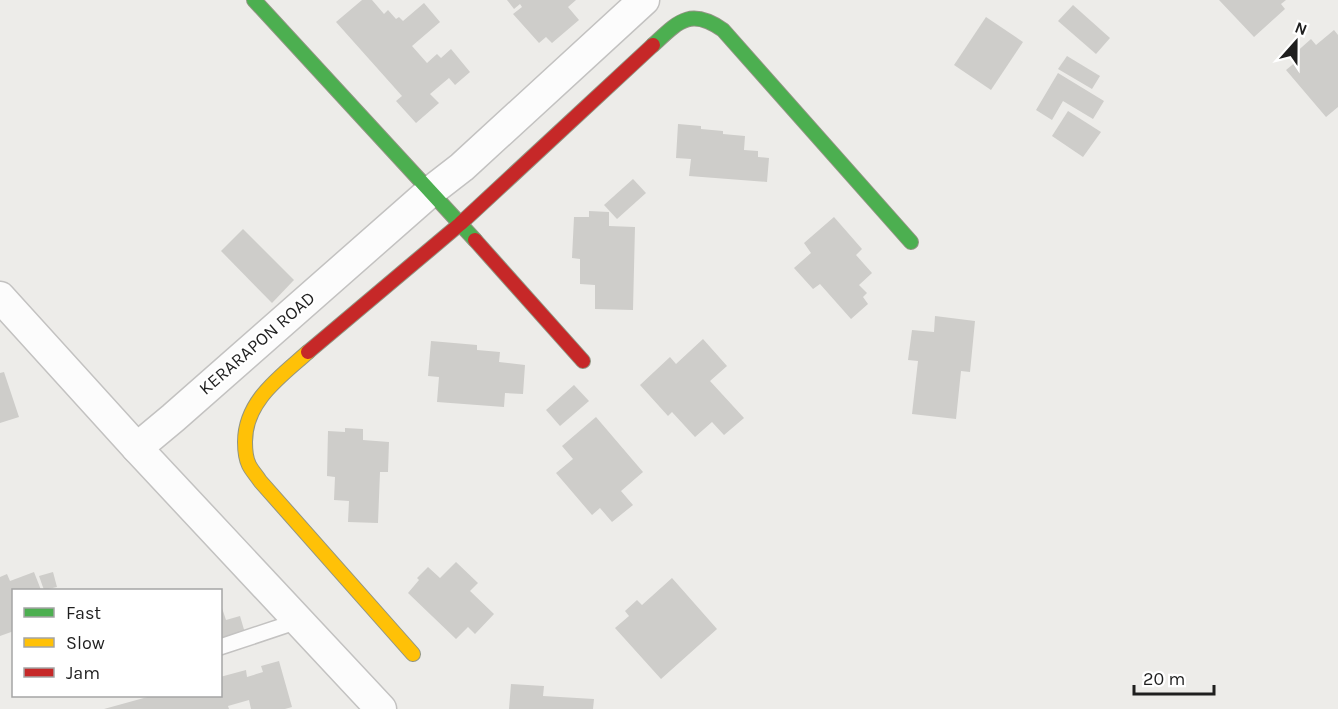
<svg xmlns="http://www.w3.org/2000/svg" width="1338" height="709" font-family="Karla,sans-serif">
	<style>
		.building { fill: #cecdca }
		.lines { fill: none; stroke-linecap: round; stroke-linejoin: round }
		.lane-casing { stroke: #c3c2c1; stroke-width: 18 }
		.street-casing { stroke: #c3c2c1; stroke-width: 33 }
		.fast-casing { stroke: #919583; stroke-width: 16 }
		.slow-casing { stroke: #919583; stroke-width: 16 }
		.jam-casing { stroke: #919583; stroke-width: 16 }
		.lane { stroke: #fcfcfc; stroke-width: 15 }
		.street { stroke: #fcfcfc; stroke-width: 30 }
		.fast { stroke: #4caf50; stroke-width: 14 }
		.slow { stroke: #ffc107; stroke-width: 14 }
		.jam { stroke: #c62828; stroke-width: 14 }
		.labels { text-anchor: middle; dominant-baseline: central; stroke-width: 4.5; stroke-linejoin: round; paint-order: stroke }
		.street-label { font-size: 18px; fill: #1f1f1f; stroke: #fff }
	</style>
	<rect width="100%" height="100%" fill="#edece9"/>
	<g class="building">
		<polygon points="362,0 372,0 384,14 388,10 396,19 399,17 403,21 424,3 440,22 412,46 427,63 437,54 441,58 451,49 470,72 455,85 449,78 430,94 439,103 416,123 396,101 402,96 336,22"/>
		<polygon points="507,0 576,0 568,7 579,20 552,43 546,37 539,43 513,14 522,7 520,4 514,9"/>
		<polygon points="1219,0 1286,0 1281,4 1285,9 1254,37"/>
		<polygon points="1073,5 1110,38 1096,54 1058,21"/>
		<polygon points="986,17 1023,42 991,90 954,65"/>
		<polygon points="1334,30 1338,35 1338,107 1326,117 1286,70 1297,61 1293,55 1311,39 1316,45"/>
		<polygon points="1067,56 1100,76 1092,89 1058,69"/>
		<polygon points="1058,73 1104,101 1093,119 1063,101 1052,120 1036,110"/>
		<polygon points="1068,111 1101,132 1083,157 1052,136"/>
		<polygon points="678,124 701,126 701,129 723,131 723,134 745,136 744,150 758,151 758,157 769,158 767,182 689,176 691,159 676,158"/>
		<polygon points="633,179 646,193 617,219 604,205"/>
		<polygon points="589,211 609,212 609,226 635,227 633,310 595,309 595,285 580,284 580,259 572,258 574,217 589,217"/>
		<polygon points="834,217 862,249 856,255 872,273 859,285 867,293 863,297 868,304 851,319 820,284 813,289 794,268 811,253 804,243"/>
		<polygon points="243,229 294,280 272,303 221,251"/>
		<polygon points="935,316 975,321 970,372 961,371 956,419 912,414 918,361 908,360 912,330 934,332"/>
		<polygon points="703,339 727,366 710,381 744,418 724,435 712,422 695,437 672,412 668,416 640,385 670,357 676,364"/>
		<polygon points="431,341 477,345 477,350 500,352 499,362 525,365 523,394 505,393 504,407 437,402 439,377 428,376"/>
		<polygon points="4,372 19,417 0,423 0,373"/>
		<polygon points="574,385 589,401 560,426 546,410"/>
		<polygon points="596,417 643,472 621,491 633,505 612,522 600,508 592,515 556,473 573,459 562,446"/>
		<polygon points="345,428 363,429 363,440 389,442 388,472 380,472 378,523 348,522 349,501 334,500 335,477 327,476 328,431 345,432"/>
		<polygon points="456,562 478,583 470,591 494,614 475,634 468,627 456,639 408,593 419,580 417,578 428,567 440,578"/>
		<polygon points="34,572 41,590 14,590 14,631 0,636 0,577 7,574 10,581"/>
		<polygon points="53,572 57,587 44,590 39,576"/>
		<polygon points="672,578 717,629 661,679 615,628 629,616 625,611 637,600 642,605"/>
		<polygon points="220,602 226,620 240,616 245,633 220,640"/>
		<polygon points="279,661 292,707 285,709 251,709 249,700 228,706 229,709 104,709 151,696 220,696 220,677 246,670 247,677 263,672 261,666"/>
		<polygon points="511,684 544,686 543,696 594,699 593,709 509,709"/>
	</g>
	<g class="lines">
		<g class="lane-casing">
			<polyline id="lane" points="220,647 298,621"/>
		</g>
		<g class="street-casing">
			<g id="street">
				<polyline points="0,297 137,448 381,709"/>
				<polyline points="137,448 173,418 431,191 462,167 644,0"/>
			</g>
		</g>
		<g class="fast-casing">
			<g id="fast">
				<polyline points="254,0 475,240"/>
				<path d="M653,45c25,-23 37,-38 70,-15l188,212"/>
			</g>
		</g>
		<g class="slow-casing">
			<path id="slow" d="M308,352c-28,25 -63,49 -63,90 0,7 1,17 4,23 3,6 8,11 11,16l153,173"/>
		</g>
		<g class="jam-casing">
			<g id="jam">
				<polyline points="475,240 583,361"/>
				<polyline points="308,352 460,224 653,45"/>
			</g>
		</g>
		<use href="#lane" class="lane"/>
		<use href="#street" class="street"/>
		<use href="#fast" class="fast"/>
		<use href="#slow" class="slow"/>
		<use href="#jam" class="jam"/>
	</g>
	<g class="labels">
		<g class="street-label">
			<text transform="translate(257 343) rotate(-41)">KERARAPON ROAD</text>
		</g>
	</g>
	<rect x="12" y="589" width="210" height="108" fill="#ffffff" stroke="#a5a5a5" stroke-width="1.5"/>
	<rect x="24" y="608" width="30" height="9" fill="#4caf50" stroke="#a5a5a5" stroke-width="1.5"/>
	<text x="66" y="619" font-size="18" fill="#1f1f1f">Fast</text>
	<rect x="24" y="638" width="30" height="9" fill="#ffc107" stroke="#a5a5a5" stroke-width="1.5"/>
	<text x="66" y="649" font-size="18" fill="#1f1f1f">Slow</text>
	<rect x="24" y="668" width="30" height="9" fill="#c62828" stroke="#a5a5a5" stroke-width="1.5"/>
	<text x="66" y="679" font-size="18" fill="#1f1f1f">Jam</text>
	<g transform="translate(1296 42) rotate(21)" stroke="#ffffff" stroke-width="4.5" paint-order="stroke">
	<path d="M0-4.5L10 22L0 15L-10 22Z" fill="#1f1f1f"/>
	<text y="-9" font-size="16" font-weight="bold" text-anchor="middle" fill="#1f1f1f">N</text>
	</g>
	<path d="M1134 685v9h80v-9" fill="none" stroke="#1f1f1f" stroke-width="3"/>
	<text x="1143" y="685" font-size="18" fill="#1f1f1f" stroke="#ffffff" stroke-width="4.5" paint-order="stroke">20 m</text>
</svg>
